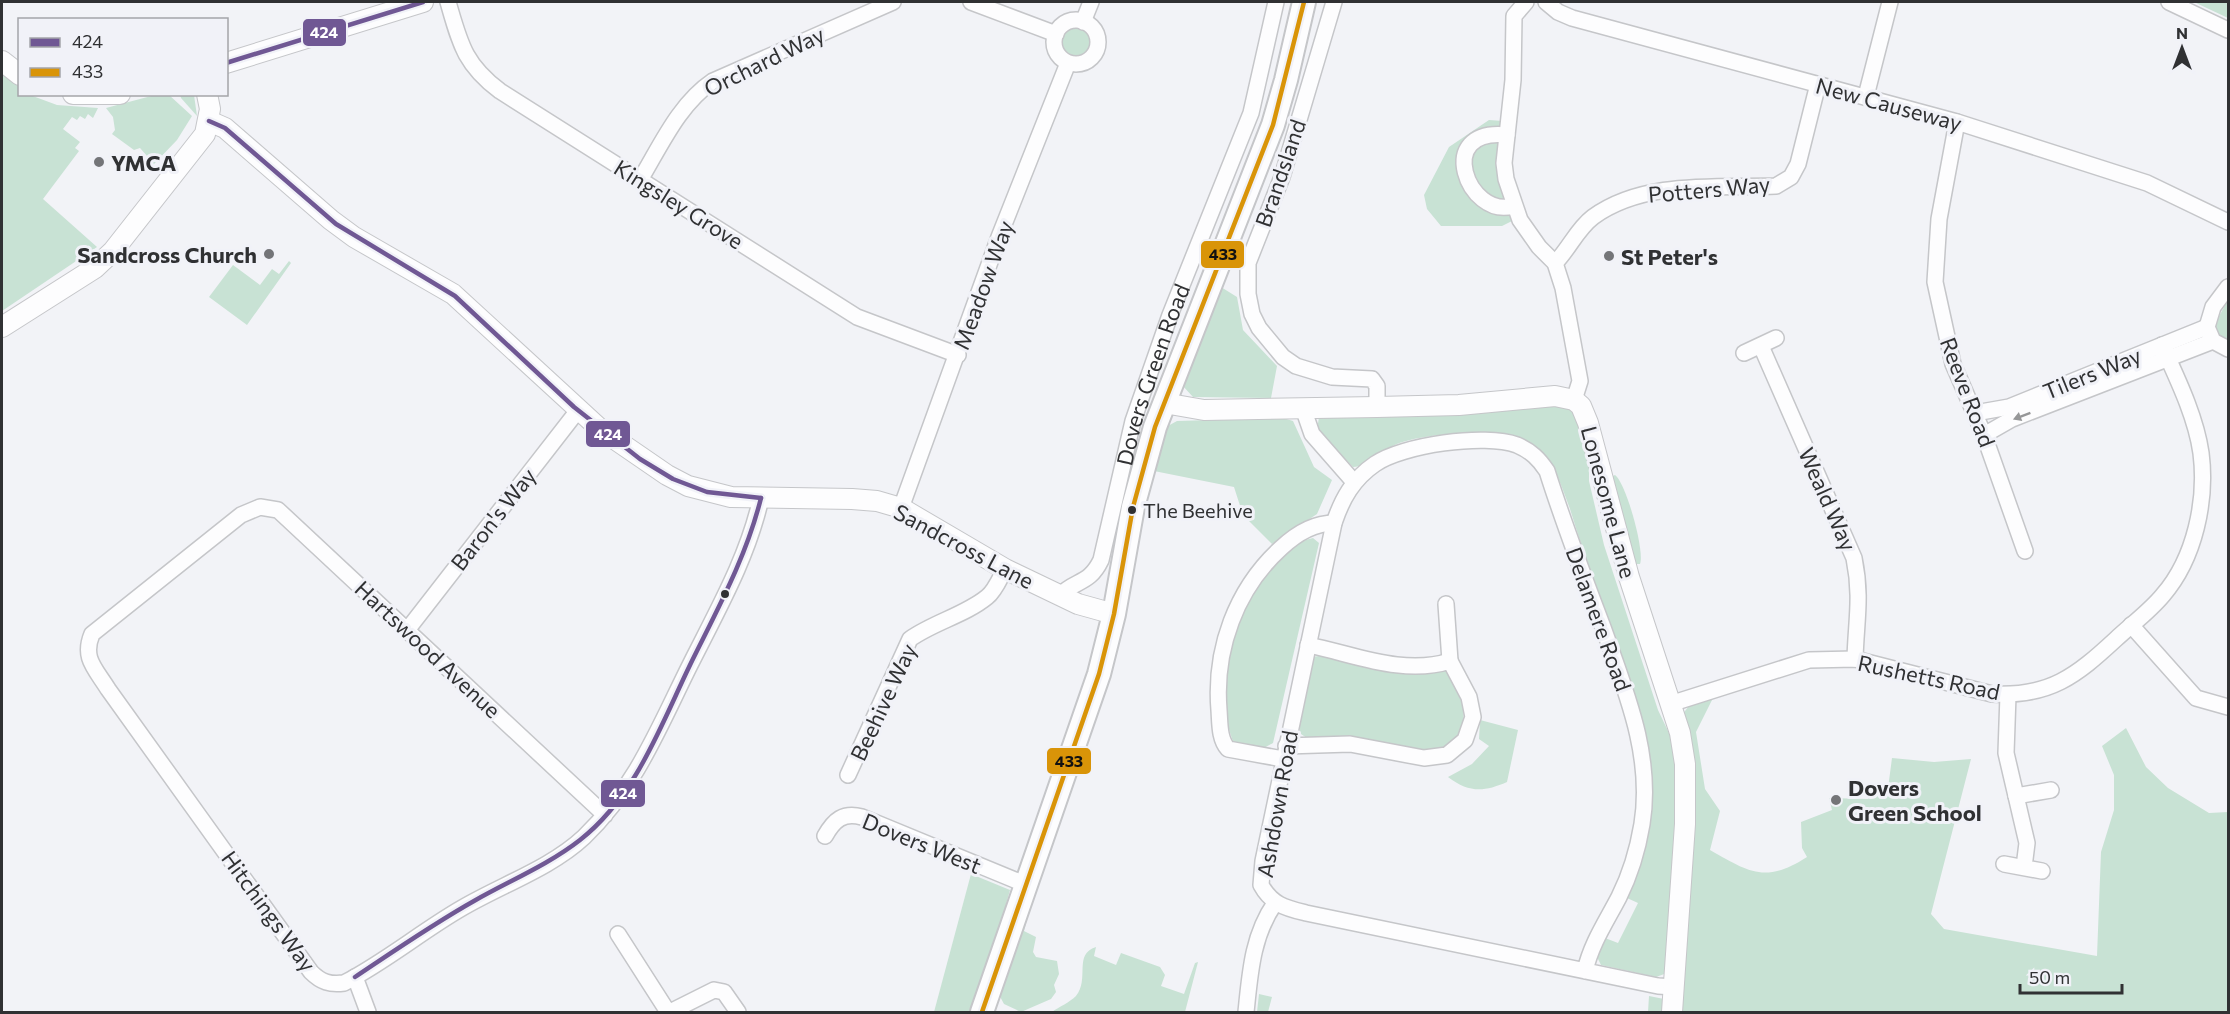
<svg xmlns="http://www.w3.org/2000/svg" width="2230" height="1014" font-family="Commissioner,sans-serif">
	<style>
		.green { fill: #c8e2d4 }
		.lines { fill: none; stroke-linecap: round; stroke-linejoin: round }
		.street-casing { stroke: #c5c6c9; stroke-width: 18 }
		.secondary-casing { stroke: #c5c6c9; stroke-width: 22 }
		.primary-casing { stroke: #c5c6c9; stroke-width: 26 }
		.street { stroke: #fdfdfe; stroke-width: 15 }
		.secondary { stroke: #fdfdfe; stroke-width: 20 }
		.primary { stroke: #fdfdfe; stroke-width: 22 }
		.bus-1-casing { stroke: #f1f2f8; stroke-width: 9 }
		.bus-2-casing { stroke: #f1f2f8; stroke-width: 9 }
		.bus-1 { stroke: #705894; stroke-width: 4.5 }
		.bus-2 { stroke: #d99408; stroke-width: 4.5 }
		.oneway { fill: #969798 }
		.poi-dot { fill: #747578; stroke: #f1f2f8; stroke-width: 2 }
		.bus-dot { fill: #303133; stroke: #f1f2f8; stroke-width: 2 }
		.labels { text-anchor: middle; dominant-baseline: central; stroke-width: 6; stroke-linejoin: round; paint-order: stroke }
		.bus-label { font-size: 20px; fill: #303133; stroke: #f1f2f8; text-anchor: start }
		.street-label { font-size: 22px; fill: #303133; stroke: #f1f2f8 }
		.poi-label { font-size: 22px; font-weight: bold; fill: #303133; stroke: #f1f2f8; text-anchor: start }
		.line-badge { stroke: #f1f2f8; stroke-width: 2 }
		.badge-label { font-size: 16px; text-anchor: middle; font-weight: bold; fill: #fff }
		.pale-badge-label { font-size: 16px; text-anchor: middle; font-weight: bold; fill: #111 }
	</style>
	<rect width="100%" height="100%" fill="#f2f3f7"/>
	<g class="green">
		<polygon points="2194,2 2228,2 2228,18"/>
		<circle cx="1076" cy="42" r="15"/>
		<polygon points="2,74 19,87 20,94 30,95 57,105 98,108 93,118 88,114 85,119 80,116 77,120 72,117 63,129 80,142 75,148 79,151 43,199 97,247 2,311"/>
		<polygon points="155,95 169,95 192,116 177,140 154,164 140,148 134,150 112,134 115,130 113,117 106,108"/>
		<polygon points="180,95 194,95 197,116 181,98"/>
		<path d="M1489,120l14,1c-7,36 -5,66 11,99l-12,6h-61l-14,-17 -3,-14 25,-48z"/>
		<polygon points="289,261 291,263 247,325 209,297 233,265 260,285 272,269 279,274"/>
		<polygon points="1221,287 1237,297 1243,330 1277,366 1271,398 1193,397 1182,385"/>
		<polygon points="2228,300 2228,342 2223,342 2215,330 2217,320"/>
		<path d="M1550,405l14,1 10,5 15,48v22l15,64 54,165 20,42 2,54 -13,167 -11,4 -55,-12 -4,-8 8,-19 13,5 20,-40 -11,-5c15,-43 25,-86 24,-131l-81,-258c-7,-18 -13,-40 -26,-55 -26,-28 -113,-23 -147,-10 -16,6 -27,22 -44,23l-36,-37 2,-13z"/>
		<polygon points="1283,418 1293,421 1314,467 1332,480 1317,514 1272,544 1243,515 1234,487 1154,471 1166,427 1177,421"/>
		<path d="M1615,475c11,8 30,76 25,89h-6l-23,-87z"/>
		<path d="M1313,538l6,5 -46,200 -11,6 -28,-6c-15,-29 -8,-98 4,-128 12,-30 42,-70 75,-77z"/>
		<path d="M1319,656l89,18 36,-6c8,7 10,15 14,24 13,33 5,58 -33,60l-115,-12 -9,-6 -3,-10 14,-67z"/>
		<path d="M1713,698l-17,34 9,57 15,22 -10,39c39,22 55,34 97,7l-5,-9 -1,-26 31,-12 -3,-12 39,1v-5l19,2 5,-38 42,4 37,-3 -40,155 13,15 153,27 4,-104 13,-42v-35l-12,-29 24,-18 20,39 22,21 41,25 19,-1v200h-550l3,-296 8,-10z"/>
		<path d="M1480,720l38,10 -11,52c-23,10 -38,11 -59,-5l24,-13 17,-18 -10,-7z"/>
		<polygon points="971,874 1010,890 976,1012 934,1012"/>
		<polygon points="1021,911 1028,915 1024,931 1036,937 1033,952 1036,957 1057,961 1059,974 1054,985 1056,992 1051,999 1021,1012 1004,1004 996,989"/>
		<path d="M1096,947l-2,9 22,9 5,-12 39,14 5,8 -4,11 23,8 11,-31 3,-1 -13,50h-133c7,-5 18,-10 24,-16 14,-17 -3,-42 20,-49z"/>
		<polygon points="1259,994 1272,997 1268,1012 1257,1012"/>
		<polygon points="1649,996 1664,999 1664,1012 1648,1012"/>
	</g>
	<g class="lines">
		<g class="street-casing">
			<g id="street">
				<path d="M448,2c12,41 16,62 52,89l357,226 101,38"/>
				<polyline points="971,2 1056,34"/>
				<polyline points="1334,2 1282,177 1248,263 1248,294 1252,314 1259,328 1283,357 1296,366 1332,377 1372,379 1377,386 1377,407"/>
				<polyline points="1526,2 1514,16 1513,80 1504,163 1506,179 1520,220 1539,247 1555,263 1563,288 1580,381 1574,400"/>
				<polyline points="1546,2 1558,12 1572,18 1957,122 2147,183 2228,222"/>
				<polyline points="2169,2 2228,30"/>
				<circle cx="1076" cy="42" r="22"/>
				<polyline points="1083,22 1091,2"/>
				<polyline points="1866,96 1890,2"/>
				<polyline points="1957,122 1939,219 1935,282 1953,364 1984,435 2025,551"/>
				<path d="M1507,135c-74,-8 -39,84 6,71"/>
				<path d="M640,180c21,-35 39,-76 73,-99l180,-79"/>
				<path d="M1555,263c14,-14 22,-34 38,-46 51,-37 123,-29 183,-31l15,-9 7,-13 20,-80"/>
				<polyline points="2228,287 2213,307 2207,327 2213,341 2228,349"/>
				<path d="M1761,346l93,212c8,39 2,63 1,101"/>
				<polyline points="1744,353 1776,338"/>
				<polyline points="1303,408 1312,434 1354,482"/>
				<polyline points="1975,413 2009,407 2207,327"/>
				<polyline points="1984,435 2012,419 2213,341"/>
				<polyline points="901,508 999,237 1068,63"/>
				<path id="s1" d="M1059,596c17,-17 30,-11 42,-36l32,-139 37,-106 81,-202 25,-111"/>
				<polyline points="1446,604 1450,661"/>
				<polyline points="2131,625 2196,698 2228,707"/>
				<polyline points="408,629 579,409"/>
				<polyline points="2008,695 2006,753 2027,843 2024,867"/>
				<path d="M1670,704l139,-44 46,-1 137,35c58,3 84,-18 124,-55 16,-15 34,-28 47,-44 32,-37 44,-95 38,-142 -5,-36 -24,-75 -39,-108"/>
				<path d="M1286,746l64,-2 74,14 23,-3 18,-15 8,-23 -4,-20 -19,-36c-47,15 -96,-7 -142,-16"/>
				<path d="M1283,759l-55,-10c-9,-10 -8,-26 -9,-39 -5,-61 17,-121 62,-162 15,-14 32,-25 53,-25"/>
				<path d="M848,775l62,-136c24,-17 55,-24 77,-42 8,-6 13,-19 18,-28"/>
				<polyline points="2016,796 2051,790"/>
				<path d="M605,815l-327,-305 -18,-3 -19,8 -149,119c-10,24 3,34 16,55l203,283c10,10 19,13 33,11 41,-21 78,-52 118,-75 39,-23 89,-40 122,-71 52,-50 75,-110 106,-172 27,-54 58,-108 71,-167"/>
				<path d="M825,836c9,-16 18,-24 37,-19l165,68"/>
				<polyline points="2004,864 2042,871"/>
				<polyline points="618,934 668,1012"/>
				<path d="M1585,971c6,-27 21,-49 34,-74 11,-22 19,-49 23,-73 11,-68 -16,-132 -38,-194 -20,-53 -40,-105 -57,-159 -8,-12 -16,-20 -30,-26 -32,-12 -115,0 -142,19 -22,15 -33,35 -41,59l-71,338 -2,24c11,20 25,23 45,28l352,73 16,1"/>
				<polyline points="355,977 368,1012"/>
				<polyline points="670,1012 714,990 724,992 738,1012"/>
				<path d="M1246,1012c4,-38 6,-76 29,-109"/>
			</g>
		</g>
		<g class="secondary-casing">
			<g id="secondary">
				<polyline points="2,61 20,75"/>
				<polyline points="226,63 423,2"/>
				<polyline points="73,94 120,94"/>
				<polyline points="209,121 225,128 331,220 354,237 453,294 600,429 667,475 688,486 731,497 852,499 877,501 901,508 1005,569 1078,604 1114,614"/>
				<polyline points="2,327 95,268 113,251 205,134 210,109 207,94"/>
				<polyline points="1164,403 1204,410 1377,407 1459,405 1555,396 1574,400 1581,406 1588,423 1629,577 1680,733 1685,764 1685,824 1672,1012"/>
			</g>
		</g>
		<g class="primary-casing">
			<polyline id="primary" points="982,1012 1099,674 1114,614 1133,507 1155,427 1273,125 1286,80 1304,2"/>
		</g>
		<use href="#street" class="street"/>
		<use href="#secondary" class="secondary"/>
		<use href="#primary" class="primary"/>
		<g class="bus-1-casing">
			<g id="bus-1">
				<polyline points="226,63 423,2"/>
				<polyline points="209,121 225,128 336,224 455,296 574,407 640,459 673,479 707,492 761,498"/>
				<path d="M355,977c39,-26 78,-53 119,-76 35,-20 74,-36 106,-61 56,-44 80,-113 110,-175 27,-55 56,-107 71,-167"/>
			</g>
		</g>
		<g class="bus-2-casing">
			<polyline id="bus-2" points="982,1012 1099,674 1114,614 1133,507 1155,427 1273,125 1304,2"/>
		</g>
		<use href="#bus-1" class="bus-1"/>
		<use href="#bus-2" class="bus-2"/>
	</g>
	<defs><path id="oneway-solid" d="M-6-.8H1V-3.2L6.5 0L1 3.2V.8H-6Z" transform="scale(1.5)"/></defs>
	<use class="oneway" href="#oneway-solid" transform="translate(2022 416) rotate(159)"/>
	<g class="poi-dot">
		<circle cx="99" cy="162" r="6"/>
		<circle cx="269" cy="254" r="6"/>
		<circle cx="1609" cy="256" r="6"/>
		<circle cx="1836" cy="800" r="6"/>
	</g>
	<g class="bus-dot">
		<circle cx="1132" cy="510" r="5"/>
		<circle cx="725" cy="594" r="5"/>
	</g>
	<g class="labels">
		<g class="bus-label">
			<text x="1143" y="510">The Beehive</text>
		</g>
		<g class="street-label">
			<text transform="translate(764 61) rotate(-26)">Orchard Way</text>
			<text transform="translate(1889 104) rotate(15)">New Causeway</text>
			<text transform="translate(1280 173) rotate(-71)">Brandsland</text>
			<text transform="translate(1709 189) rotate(-5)">Potters Way</text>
			<text transform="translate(679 204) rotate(32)">Kingsley Grove</text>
			<text transform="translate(983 285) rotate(-70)">Meadow Way</text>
			<text transform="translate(2092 373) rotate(-22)">Tilers Way</text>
			<text stroke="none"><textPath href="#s1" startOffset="249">Dovers Green Road</textPath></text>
			<text transform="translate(1968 392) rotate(69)">Reeve Road</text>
			<text transform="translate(1828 499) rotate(66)">Weald Way</text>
			<text transform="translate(1609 502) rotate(75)">Lonesome Lane</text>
			<text transform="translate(493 519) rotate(-52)">Baron's Way</text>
			<text transform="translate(964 546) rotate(28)">Sandcross Lane</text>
			<text transform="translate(1599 619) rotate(70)">Delamere Road</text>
			<text transform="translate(428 649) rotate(43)">Hartswood Avenue</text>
			<text transform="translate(1929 677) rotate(12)">Rushetts Road</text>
			<text transform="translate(883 702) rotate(-65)">Beehive Way</text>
			<text transform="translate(1277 804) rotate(-80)">Ashdown Road</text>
			<text transform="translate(922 843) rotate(22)">Dovers West</text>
			<text transform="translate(269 911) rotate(54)">Hitchings Way</text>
		</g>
		<g class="poi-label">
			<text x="111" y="162">YMCA</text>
			<text x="257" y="254" text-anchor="end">Sandcross Church</text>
			<text x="1621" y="256">St Peter's</text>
			<text x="1848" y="787">Dovers<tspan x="1848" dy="25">Green School</tspan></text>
		</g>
	</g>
	<g class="line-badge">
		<rect x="302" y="18" width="45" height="29" rx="6" fill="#705894"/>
		<rect x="1200" y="240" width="45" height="29" rx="6" fill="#d99408"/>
		<rect x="585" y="420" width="46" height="28" rx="6" fill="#705894"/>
		<rect x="1046" y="747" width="46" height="28" rx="6" fill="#d99408"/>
		<rect x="600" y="779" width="46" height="29" rx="6" fill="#705894"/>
	</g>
	<g class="badge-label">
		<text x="324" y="38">424</text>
		<text x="608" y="440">424</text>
		<text x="623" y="799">424</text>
	</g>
	<g class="pale-badge-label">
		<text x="1223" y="260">433</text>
		<text x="1069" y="767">433</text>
	</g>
	<rect width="2230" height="1014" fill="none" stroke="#303133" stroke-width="6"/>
	<rect x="18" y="18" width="210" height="78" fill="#f1f2f8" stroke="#a4a5a9" stroke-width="1.5"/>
	<rect x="30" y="38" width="30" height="9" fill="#705894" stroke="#a4a5a9" stroke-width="1.5"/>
	<text x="72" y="48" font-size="18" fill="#303133">424</text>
	<rect x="30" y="68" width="30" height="9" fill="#d99408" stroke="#a4a5a9" stroke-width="1.5"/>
	<text x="72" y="78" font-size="18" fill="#303133">433</text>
	<g transform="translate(2182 48)" stroke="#f1f2f8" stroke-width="4.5" paint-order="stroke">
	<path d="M0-4.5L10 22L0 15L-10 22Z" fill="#303133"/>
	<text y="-9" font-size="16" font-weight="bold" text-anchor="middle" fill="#303133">N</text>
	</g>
	<path d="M2020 984v9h102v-9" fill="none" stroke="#303133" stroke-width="3"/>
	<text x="2029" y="984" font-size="18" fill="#303133" stroke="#f1f2f8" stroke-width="4.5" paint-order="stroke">50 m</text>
</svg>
